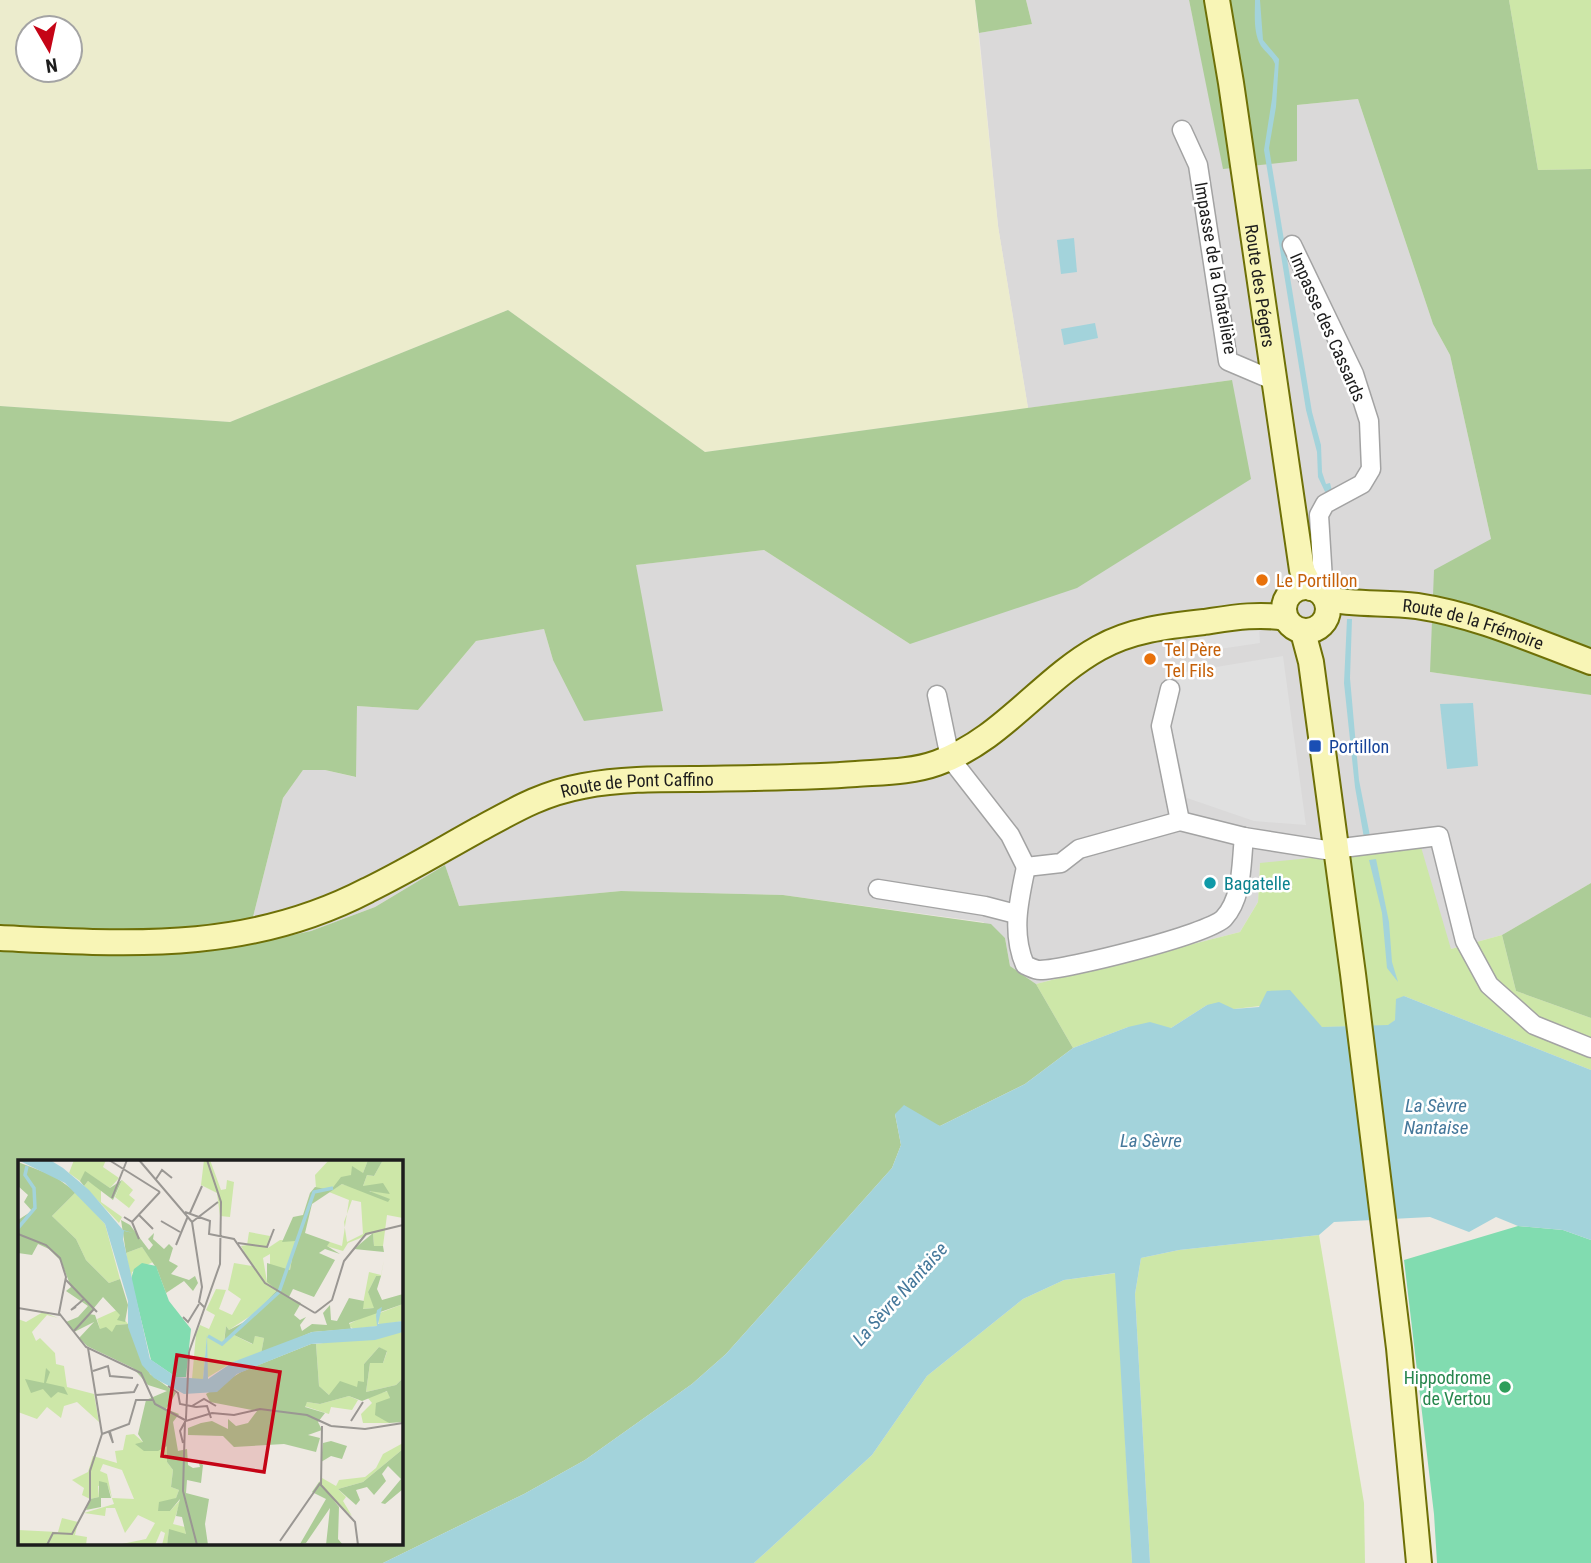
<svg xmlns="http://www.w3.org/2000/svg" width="1591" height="1563" font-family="'Roboto Condensed',sans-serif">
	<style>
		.residential { fill: #dad9d9 }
		.farmland { fill: #ececcd; fill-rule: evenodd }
		.grass { fill: #cde7a8 }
		.forest { fill: #accc97; fill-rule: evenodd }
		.pitch { fill: #81dcb0 }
		.parking { fill: #e0e0e0 }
		.water { fill: #a3d3db }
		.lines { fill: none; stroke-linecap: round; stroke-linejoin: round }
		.street-casing { stroke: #a3a3a3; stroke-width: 21 }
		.secondary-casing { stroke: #6e7007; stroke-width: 28 }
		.street { stroke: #fff; stroke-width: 18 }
		.secondary { stroke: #f8f5b6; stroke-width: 24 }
		.food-dot { fill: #e8710a; stroke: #fff; stroke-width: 2.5 }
		.transit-dot { fill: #1a4fb4; stroke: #fff; stroke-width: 2.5 }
		.culture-dot { fill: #0f9aa8; stroke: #fff; stroke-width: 2.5 }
		.leisure-dot { fill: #2e9e5b; stroke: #fff; stroke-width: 2.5 }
		.labels { text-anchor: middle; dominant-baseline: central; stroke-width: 5; stroke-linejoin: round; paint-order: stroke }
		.street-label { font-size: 18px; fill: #1c1c1c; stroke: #fff }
		.food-label { font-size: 18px; fill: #c56008; stroke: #fff; text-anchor: start }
		.transit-label { font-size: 18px; fill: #164399; stroke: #fff; text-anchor: start }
		.culture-label { font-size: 18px; fill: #0d838f; stroke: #fff; text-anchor: start }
		.leisure-label { font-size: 18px; fill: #27864d; stroke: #fff; text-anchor: end }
		.water-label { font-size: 19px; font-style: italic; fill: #45789b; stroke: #fff }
		.inset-river { fill: none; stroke: #a3d3db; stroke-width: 3.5 }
		.inset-road { fill: none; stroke: #9a9793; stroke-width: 2 }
		.view { fill: #c50416; fill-opacity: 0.15; stroke: #c50416; stroke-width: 3.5 }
		.inset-edge { fill: none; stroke: #1c1c1c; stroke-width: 3.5 }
	</style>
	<rect width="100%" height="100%" fill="#eee9e2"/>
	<polygon class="residential" points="1026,0 1189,0 1199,48 1297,105 1358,99 1433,324 1450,355 1491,539 1430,672 1591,695 1591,883 1502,935 1451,949 1260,863 1258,902 1240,932 1036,984 1010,966 1005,938 983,922 783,895 621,891 459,906 445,865 375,907 311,931 260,943 253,917 283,798 303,770 325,770 355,777 357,706 418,710 476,641 544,629 553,660 635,565 764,550 910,644 1232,380 1028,408 998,226 979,33 1032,24"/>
	<path class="farmland" d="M0,0h975l23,226 30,182 -323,44 -197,-142 -278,112 -230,-16zM28,28h42v42h-42z"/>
	<g class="grass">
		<polygon points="1509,0 1591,0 1591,169 1538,170"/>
		<polygon points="1421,847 1451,949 1502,935 1516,991 1591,1018 1591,1070 1404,996 1395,1020 1388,1026 1322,1027 1260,1006 1234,1009 1207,1005 1171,1028 1128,1027 1073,1048 1036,984 1240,932 1258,902 1260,863"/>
		<polygon points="1319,1235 1364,1503 1365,1563 1150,1563 1135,1294 1141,1258 1179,1250"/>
		<polygon points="1116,1273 1132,1563 754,1563 872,1455 927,1376 1023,1299 1064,1280"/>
	</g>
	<g class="forest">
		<polygon points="975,0 1026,0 1032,24 979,33"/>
		<polygon points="1189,0 1509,0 1538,170 1591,169 1591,695 1430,672 1434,570 1491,539 1450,355 1433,324 1358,99 1297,105 1297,161 1223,169"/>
		<path d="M508,310l197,142 527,-72 19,99 -174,109 -167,56 -146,-94 -128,15 27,146 -79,10 -31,-61 -9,-31 -68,12 -58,69 -61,-4 -1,71 -31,-7h-22l-20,28 -30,119 7,25 51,-11 64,-24 70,-42 14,41 162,-15 162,4 208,29 14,14 5,28 26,18 37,64 -48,36 -85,42 -45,-12 6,31 -9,23 -166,186 -34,30 -107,76 -61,34 -141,69h-383v-1157l230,16zM19,1162h382v382h-382z"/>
		<polygon points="1591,883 1591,1018 1516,991 1502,935"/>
	</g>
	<polygon class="pitch" points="1518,1226 1563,1230 1591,1240 1591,1563 1437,1563 1434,1514 1404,1260"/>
	<g class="parking">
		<polygon points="1259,625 1260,643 1192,653 1186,634"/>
		<polygon points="1283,656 1306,825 1254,821 1187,798 1171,724 1180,673"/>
	</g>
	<g class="water">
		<path d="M1255,0h5l3,40 16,19 -3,48 -7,41 43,264 9,33 1,27 4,12 4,-1 2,8 -5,5 -9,-19 -1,-25 -11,-42 -42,-260 8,-51 3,-35c-3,-8 -9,-11 -14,-18 -8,-13 -6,-32 -6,-46z"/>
		<polygon points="1074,238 1077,272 1061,274 1057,240"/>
		<polygon points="1095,323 1098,338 1064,345 1061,329"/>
		<polygon points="1347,619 1352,619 1350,678 1359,780 1370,836 1364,838 1355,787 1344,683"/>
		<polygon points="1473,703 1478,766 1447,769 1440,704"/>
		<polygon points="1376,859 1389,922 1392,962 1398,982 1387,968 1382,913 1369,860"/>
		<polygon points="1290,990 1322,1027 1388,1025 1395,1020 1396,999 1404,996 1591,1070 1591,1240 1563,1230 1518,1226 1496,1217 1469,1232 1430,1217 1334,1222 1319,1235 1179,1250 1141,1258 1135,1294 1150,1563 1132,1563 1115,1273 1064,1280 1023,1299 927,1376 872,1455 754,1563 383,1563 524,1494 585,1460 692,1384 726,1354 892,1168 901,1145 895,1114 904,1105 940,1126 1025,1084 1073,1048 1128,1027 1150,1022 1171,1028 1207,1005 1219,1002 1234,1009 1259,1007 1267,991"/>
	</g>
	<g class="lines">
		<g class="street-casing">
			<g id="street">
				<polyline points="1182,130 1198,165 1228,361 1275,381"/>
				<polyline points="1292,245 1354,374 1369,421 1371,469 1362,484 1325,504 1319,515 1323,580 1317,590"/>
				<polyline points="1170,689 1161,726 1180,821"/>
				<polyline points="937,695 950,758 1010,835 1026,867 1061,863 1079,849 1180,821 1244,837 1326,850 1439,836 1465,941 1489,985 1534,1025 1591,1048"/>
				<path d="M1026,867c-7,33 -15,66 -1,98 5,2 10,5 15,5 25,0 170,-36 184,-52 19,-21 17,-54 20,-81"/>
				<polyline points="878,889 985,906 1016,914"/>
			</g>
		</g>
		<g class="secondary-casing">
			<g id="secondary">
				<path id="s1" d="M1217,0l14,83 71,487 9,18"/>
				<circle cx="1306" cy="609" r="22"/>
				<path id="s2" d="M1326,599c30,6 60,3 91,7 60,9 117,35 174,56"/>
				<polyline points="1303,632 1311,662 1353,974 1399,1348 1419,1563"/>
				<path id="s3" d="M0,938c131,6 247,15 368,-48 37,-18 72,-39 108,-59 37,-20 64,-37 107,-45 36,-7 72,-7 109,-7 55,-1 109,-1 164,-5 27,-2 56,-2 81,-11 64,-22 104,-83 162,-115 32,-18 68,-22 105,-26 27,-4 54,-9 81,-4"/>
			</g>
		</g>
		<use href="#street" class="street"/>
		<use href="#secondary" class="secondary"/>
	</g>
	<g class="food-dot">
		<circle cx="1262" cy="580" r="7"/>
		<circle cx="1150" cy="659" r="7"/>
	</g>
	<rect class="transit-dot" x="1308" y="739" width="14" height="14" rx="3.5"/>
	<circle class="culture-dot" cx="1210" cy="883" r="7"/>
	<circle class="leisure-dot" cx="1505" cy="1387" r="7"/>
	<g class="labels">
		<g class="street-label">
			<text transform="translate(1216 268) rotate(80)">Impasse de la Chatelière</text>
			<text stroke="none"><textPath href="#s1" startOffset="289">Route des Pégers</textPath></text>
			<text transform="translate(1328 327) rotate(66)">Impasse des Cassards</text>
			<text stroke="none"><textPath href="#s2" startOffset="150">Route de la Frémoire</textPath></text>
			<text stroke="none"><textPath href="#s3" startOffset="670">Route de Pont Caffino</textPath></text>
		</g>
		<g class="food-label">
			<text x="1276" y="580">Le Portillon</text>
			<text x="1164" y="649">Tel Père<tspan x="1164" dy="21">Tel Fils</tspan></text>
		</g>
		<g class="transit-label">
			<text x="1329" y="746">Portillon</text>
		</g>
		<g class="culture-label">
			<text x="1224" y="883">Bagatelle</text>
		</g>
		<g class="leisure-label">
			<text x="1491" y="1377">Hippodrome<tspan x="1491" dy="21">de Vertou</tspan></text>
		</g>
		<g class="water-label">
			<text x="1436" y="1105">La Sèvre<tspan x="1436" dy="22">Nantaise</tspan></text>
			<text x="1151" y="1140">La Sèvre</text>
			<text transform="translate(900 1294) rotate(-48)">La Sèvre Nantaise</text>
		</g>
	</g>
	<g transform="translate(18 1160)">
		<rect width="385" height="385" fill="#eee9e2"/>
		<path d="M56,0h32l-3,7 16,11 -9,10 -20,-13 -10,6 -11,-8zM186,0h6l11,30 5,-1 1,-9 7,2 -4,35 -10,-1 -3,-23 -16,-8zM311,0h39l-5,13 -12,2 -20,15 -15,-2 -1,-13zM365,0h20v58l-16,-3 -4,31h-9l-1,-13 -25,10 -5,8 -17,-5 4,-4 12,4 7,-46 -20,-8 13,-8 29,9v-4l11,-1 -19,-2 4,-11 7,1zM334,40l9,2 2,32 -16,8 -3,-20zM104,20l11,10 -4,5 6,5 -6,8 -14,-11zM70,21l13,7v14l21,15 -3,6 -35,-37zM58,32l29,32 15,55 -11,4 -23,-23 -10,-21 -24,-23zM231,72l21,4 -2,12 12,-8 15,1 -5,29 -20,-3v-13l-7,4 4,24 11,6 -14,19 -35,23 -3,-4 -2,15 10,-6 18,9 3,-8 9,2 -3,16 -28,8 -28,17 2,-43 -4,44 -11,-1 4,-45 4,-9 9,4 6,-14 -9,-5 10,-21 10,1 -7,19 13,6 9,-16 -13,-9 6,-27 18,3 -11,-20 6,-1zM124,87l11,15 -21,10 -1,7 -5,-26zM366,100l-3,16h-5l-8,16 7,16 -13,1 7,-37 12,3zM385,144v17l-24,4 -2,-10v11l-23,3 -7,-4 30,-15v4zM99,150l11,14 -11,1 -5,8 -12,-4 -3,-10zM25,152l15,6 -11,-3 -15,17 4,9 4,-3 15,15 1,11 8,2 3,21 27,7 5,28 -22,-20 -13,4 -3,12 -14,-11 -10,12 -19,-7v-93l8,3zM385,172v46l-7,7 -30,7 4,-29h13l4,-11 -8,-5 -15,17v18l-7,5 -28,8 -10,-9 -3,-42zM370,231l2,7 -10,16 9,9h-26l-2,-9 11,-11 -5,-6zM331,236l9,4 -6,10 -21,-3 -2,7 -25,-8 3,-4 13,2zM116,274l9,8 24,3v17l6,8 -2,17 8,3 -3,8 -18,12 12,1 11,-12 -8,25 12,3 1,8 -17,-5 -2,15h-5l3,-12 -4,-2 -6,14h-38l29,-6 9,-16 -17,-8 -13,18 -10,-25h-9l-1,8 -21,-3 30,-9 -7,-20 -9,2 1,11 -9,2 -8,-4 2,-7 -12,-8 16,-8 5,-16 24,7 -2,-12 8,-1 3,-15zM85,304l19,6 12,29 -22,-1 -5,-24 -7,-3zM385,283v6l-40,33 -25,7 8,8 -3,4 9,15 -28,-23 -5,-11 3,-4 14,8 3,-6 26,-3 11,-9 7,-14zM44,358l16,4 -3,13 12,2 -1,8h-68v-15l40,2z" fill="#cde7a8" fill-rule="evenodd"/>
		<path d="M350,0h15l-9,16 -7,-1 -4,11 20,-3 7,11 -21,-3 21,8 -2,3 -46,-18 -30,20 -7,29 25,9 -3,4 13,8 -15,-5 -6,4 16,7 -21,37 -21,-8 -4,8 12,6 -7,12 6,5 6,-3 -6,8 2,6 10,-7 15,1 -4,-12 7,-8 1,15 6,1 12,-23 15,3 -1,8 11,-1 -6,-16 8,-16h5l-4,13 5,11 21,-6v10l-54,19 2,6 -39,3 -51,22 3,-16 -9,-2 -2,8 -19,-9 -10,8 2,-17 3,4 23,-12 25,-28 -10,-8v-19l23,7 5,-29 -13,1 11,-25 10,-2 7,-22 5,-6 16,3 10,-13 10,-2 1,-9 11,7zM0,2l36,14 22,16 -24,24 24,23 10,21 23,23 11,-4 8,26 -3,17 -8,-2 3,-5 -17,-18 -14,17 6,1 5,14 6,-2 6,5 4,-7 12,-1 22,50 26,19 -10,16 13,5 -6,8 5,29 9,-2 1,16 5,3 7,-1 -2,-7 5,5 -2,18 -14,-3 -1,13 23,6 -4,25 3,21h-41l2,-16 17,5 -4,-17 -6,-1 4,-17 -10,12h-12l1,-9 17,-4 3,-8 -8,-3 2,-17 -6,-8v-16l-9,5h-14l-9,-7 8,-2 -5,-8 8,-34 21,-9 -19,-6 -15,-17 -46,-22 -8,-8 15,-16 -20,10 -8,-10 12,-5 10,-11 -22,-15 5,-4 -10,-26 -12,-12 -11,-5 -6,11 -14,-2v-33l14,-9 -8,-9 4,-7 -10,-9zM67,11l25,17 12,-8 -9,20 -25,-19 -4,5 -4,-5zM103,60l9,5 19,25 4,-5 -5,-6 6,-6 -1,6 11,10 5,-5 4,4 -4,13 9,5 -7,8 18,6 6,-4 3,7 -5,8 -9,-10 -18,12 -9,-24 -15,-22 -16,6zM355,73l1,13h9l1,6 -30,-3zM293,184h5l3,42 10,9 11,-14 17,6 1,-6 6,1v-18l15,-17 8,4 -4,12h-13l-4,29 30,-7 7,-7v44l-14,1 -14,-8 1,-12 14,-5 -3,-7 -25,10 -13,-5 -29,8 -13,-2 -2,5 20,6 -7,9 4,8 -14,5 12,3 -4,14 -32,-8 -50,3 -11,-11 -35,-1v-7l13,-5 11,-2 16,8v-10l8,7 12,-3 9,-12 -47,-9 -4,-8 35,-22zM28,208l4,4 -4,11 18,4 4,8 -10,-3 -7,6 -8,-9 -12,4 -6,-14 19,4zM313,281l16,5 -5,13 -11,-3 -10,6 2,-19zM385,289v40l-18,15 -4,-1 20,-24 -13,-13 -6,8 4,7 -12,14 -7,-8 -11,3 4,10 -4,5 -18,-16 25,-7zM81,321l8,2 4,15h-10v9l-15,3 4,-11 9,-2zM301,322l20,25 -1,32 5,6h-17l4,-37 -24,35 -6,1 26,-45 -14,-7z" fill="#accc97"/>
		<path d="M124,103l14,3 13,35 22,28 -5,48h-10l-25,-17 -20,-81 3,-10z" fill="#81dcb0"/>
		<path d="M0,0h32l13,8 26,22 34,40 10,3 -9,-2 -1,8 27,120 26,18 27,2 4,-44 1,44 25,-17 79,-30 65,-6 -1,-10 1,-6 5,-3 -4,17 25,-3v11l-28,8 -64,4 -74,30 -20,18 -33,2 -30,-16 -12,-13 -14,-38v-26l-23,-77 -40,-41z" fill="#a3d3db"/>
		<path class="inset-river" d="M0,68l17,-20 -1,-20 -9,-13 2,-9M190,176l14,8 57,-52 35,-100 19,-4"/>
		<path class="inset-road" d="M91,0l51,32M121,0l53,62 10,65 -3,15 6,6M138,19l6,-9 10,8M94,38l15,-38M167,52l25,9 -1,13 25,5 31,44 50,30M172,53l12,-27M120,54l15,15M106,57l8,5 7,17M143,61l19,11M114,62l28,-30M174,62l26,-20M0,74l28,11 14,13 6,19 -7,36 27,34 55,26 14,31 30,16M220,83l29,4 7,-18M158,85l12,-29M48,120l31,32M58,147l-5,3 13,-11M0,148l42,7M297,153l17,-13 12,-39 22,-27 37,-9M165,157l5,5 11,-18M55,172l21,-23M171,192l31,-88 1,-62 -14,-42M75,211l15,-5 2,10 23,2M150,226l10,7 2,11 16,3M78,235l38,-3 4,-8M174,246l12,-7 12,7M178,247l11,-1 4,12M168,256v5l26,-8 22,2 26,-6 47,6 24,11M168,258l3,-66M167,261l-2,70 14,54M333,261l12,-19M304,266l-1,59 34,37 3,23M313,266l34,3 38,-6M91,272l4,11 -3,-11M84,274l27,-10 7,-24h17M165,283l-3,-12 5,-9M262,381l41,-59M29,385l6,-12 19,1 18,-34v-29l12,-37 -14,-86"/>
		<path class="view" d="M159,195l103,17 -16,100 -102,-16z"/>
		<rect width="385" height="385" class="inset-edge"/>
	</g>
	<g transform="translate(49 49) rotate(171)"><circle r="33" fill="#ffffff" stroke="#a4a4a4" stroke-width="2"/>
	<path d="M0-5L12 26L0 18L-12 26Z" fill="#c50416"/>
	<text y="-10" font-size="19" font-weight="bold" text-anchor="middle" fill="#1c1c1c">N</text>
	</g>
</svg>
